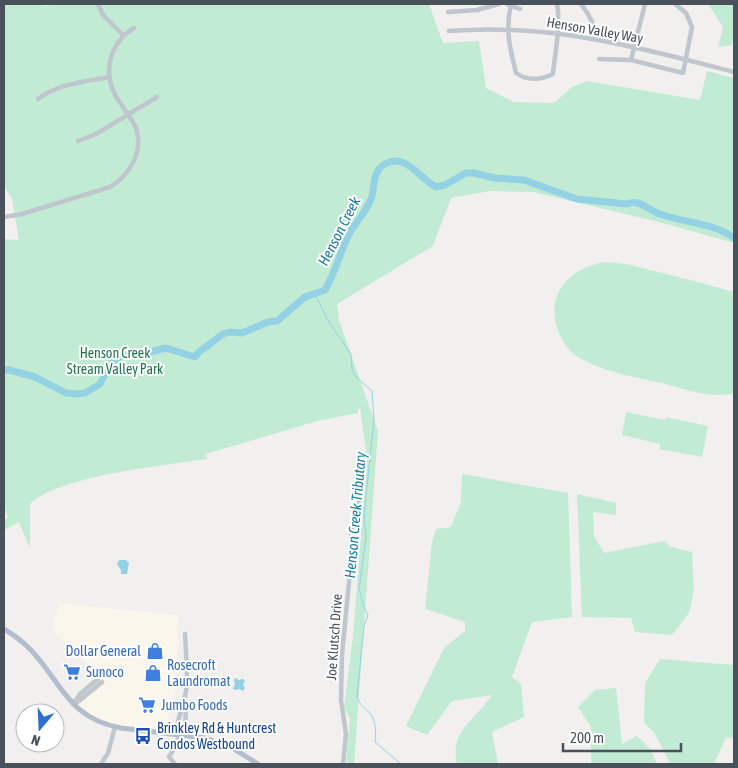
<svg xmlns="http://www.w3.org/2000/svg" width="738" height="768" font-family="'Asap Condensed',sans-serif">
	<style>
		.commercial { fill: #faf6eb }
		.green { fill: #c2ebd3 }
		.water { fill: #93d1e4 }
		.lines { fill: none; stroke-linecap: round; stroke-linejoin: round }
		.stream { stroke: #93d1e4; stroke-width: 1 }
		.river { stroke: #93d1e4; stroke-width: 7 }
		.minor { stroke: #bfc6cd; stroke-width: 4.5 }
		.major { stroke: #b2becb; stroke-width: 5 }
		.labels { text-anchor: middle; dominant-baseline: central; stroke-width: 4; stroke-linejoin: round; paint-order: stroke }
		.street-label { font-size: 14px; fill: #49525b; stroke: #fff }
		.park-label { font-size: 14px; fill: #20764d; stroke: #fff }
		.shop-label { font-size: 14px; fill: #366cbe; stroke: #fff; text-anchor: start }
		.transit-label { font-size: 14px; fill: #164399; stroke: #fff; text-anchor: start }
		.water-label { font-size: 15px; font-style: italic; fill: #197e9e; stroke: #fff }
	</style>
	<rect width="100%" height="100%" fill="#f2efef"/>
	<polygon class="commercial" points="60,602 65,604 178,615 176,687 167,722 167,733 108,725 73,704 101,682 74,648 63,642 55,633 53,622"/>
	<g class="green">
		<path d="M4,4h37l5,2 7,-2h376l14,39 36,-2 7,47 28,14 40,1 18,-16 15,-6 113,19 7,-29 27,7v165l-71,-20 -130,-31 -43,-1 -39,7 -18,48 -96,58 2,16 39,111 -24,333h-8l4,-46 -6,-10 9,-72 14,-178 -7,-50 -2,1v4l-41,8 -111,33 1,5c-41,6 -149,17 -177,45v44l-11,-26 -15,8v-10l4,-2 -4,-13v-266l15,1 -7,-42 -8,-11z"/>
		<polygon points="708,4 734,4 734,37 732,45 718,47 723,27"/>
		<path d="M604,262l22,2 72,18 36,10v102c-5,0 -10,1 -15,1 -17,0 -36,-6 -53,-11 -27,-6 -68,-13 -91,-29 -8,-6 -13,-15 -17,-25 -13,-36 11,-61 46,-68z"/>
		<polygon points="626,412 665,420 666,417 708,426 702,457 659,449 660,444 622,435"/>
		<path d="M462,474l106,19 4,124 -40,5 -20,55 9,7 3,33 -32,15 6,32h-41c-8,-33 19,-45 35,-69l-40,6 -25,34 -21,-9 38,-78 21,-17v-9l-40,-13 7,-67 4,-13 15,-2 10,-25z"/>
		<polygon points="577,494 616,503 616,515 593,512 594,536 604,553 664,541 671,547 692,552 694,591 689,613 672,635 635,632 631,618 582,617"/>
		<polygon points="660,659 734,665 734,738 726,737 714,764 669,764 669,761 654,732 644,723 645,683"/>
		<polygon points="616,688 622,744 637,736 650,749 657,764 591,764 591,727 578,707 595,690"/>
	</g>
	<g class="water">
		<polygon points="119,560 126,560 129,563 127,574 121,574 121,570 117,564"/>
		<polygon points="235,678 239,680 243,679 245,681 243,685 245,688 243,691 239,689 236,690 233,689 235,684 234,680"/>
	</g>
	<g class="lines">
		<path class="stream" d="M315,294l12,25 24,35 1,16 4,7 16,14 2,29 -10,95 2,22 -7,52 5,18 4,8 -4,11 -7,70c2,10 10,12 15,20 4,7 4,18 3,26l26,22"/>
		<path class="river" d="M4,370h5l26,7 31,16 10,1 9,-1 15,-9 11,-21 10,-7 21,-2 24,-6 29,9 4,-5 24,-18 7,-2 12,1 26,-11 9,-1 28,-24 20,-7c10,-17 15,-37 24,-56 7,-12 17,-22 22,-35 4,-10 1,-21 8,-30 3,-4 10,-8 16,-8 16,0 28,20 41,26l9,-2 21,-12h8l21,5 29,2 53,19 50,5c13,-6 23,8 36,11 24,8 51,8 71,23"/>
		<g class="minor">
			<polyline points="98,4 103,15 123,35"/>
			<polyline points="507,4 520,9"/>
			<polyline points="581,4 588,14 596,30"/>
			<path d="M511,5c-6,24 -1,44 5,68 11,8 25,7 37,1 2,-23 8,-47 4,-70"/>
			<polyline points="448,12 477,10 499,4"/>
			<path d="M449,31c102,-8 188,16 285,41"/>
			<polyline points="599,59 631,60 683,73 692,27 686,13 675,4"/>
			<polyline points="631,60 645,4"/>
			<path d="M38,99c21,-16 46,-17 71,-22"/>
			<polyline points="78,141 96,134 157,97"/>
			<path d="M4,217l18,-3 88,-27c20,-12 34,-36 26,-59 -5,-11 -13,-20 -19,-30 -15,-24 -8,-55 17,-70"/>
			<polyline points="73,704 79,701 102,682"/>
			<polyline points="73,704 80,694 98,679"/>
			<polyline points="175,733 186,692 187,670 185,634"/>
			<polyline points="185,734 186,703"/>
			<polyline points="101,764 108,753 115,727"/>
			<polyline points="175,764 169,757 176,745 179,734"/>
			<polyline points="343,764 346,734 341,700 342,655 351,561 351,533 358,510 361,483"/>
		</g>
		<path class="major" d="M4,629c10,6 19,13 27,21 31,33 37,68 90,78l84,10 24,8 29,18"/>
	</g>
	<defs>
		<g id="shop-bare" transform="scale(1.35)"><path d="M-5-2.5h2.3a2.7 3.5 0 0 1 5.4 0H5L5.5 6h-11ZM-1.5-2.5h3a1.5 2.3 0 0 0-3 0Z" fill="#3f7fe0" stroke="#fff" stroke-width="2.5" paint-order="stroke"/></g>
		<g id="supermarket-bare" transform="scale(1.35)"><path d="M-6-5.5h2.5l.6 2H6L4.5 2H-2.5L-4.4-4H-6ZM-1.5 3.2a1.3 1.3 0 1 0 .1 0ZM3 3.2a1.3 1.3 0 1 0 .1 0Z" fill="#3f7fe0" stroke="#fff" stroke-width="2.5" paint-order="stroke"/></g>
		<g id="bus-bare" transform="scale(1.35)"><path d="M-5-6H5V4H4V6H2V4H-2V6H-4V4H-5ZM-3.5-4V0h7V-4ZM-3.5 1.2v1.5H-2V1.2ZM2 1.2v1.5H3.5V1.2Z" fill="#1a4fb4" stroke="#fff" stroke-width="2.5" paint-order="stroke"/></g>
	</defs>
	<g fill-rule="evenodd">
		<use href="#shop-bare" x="155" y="651"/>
		<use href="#supermarket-bare" x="72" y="672"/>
		<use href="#shop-bare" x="153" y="673"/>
		<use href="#supermarket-bare" x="147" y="705"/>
		<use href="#bus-bare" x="143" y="736"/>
	</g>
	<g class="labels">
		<g class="street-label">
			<text transform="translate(595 30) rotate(10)">Henson Valley Way</text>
			<text transform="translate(334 637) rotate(-86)">Joe Klutsch Drive</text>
		</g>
		<g class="park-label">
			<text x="115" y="353">Henson Creek<tspan x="115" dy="16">Stream Valley Park</tspan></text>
		</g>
		<g class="shop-label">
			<text x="141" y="651" text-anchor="end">Dollar General</text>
			<text x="167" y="665">Rosecroft<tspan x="167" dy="16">Laundromat</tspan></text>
			<text x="86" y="672">Sunoco</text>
			<text x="161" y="705">Jumbo Foods</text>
		</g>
		<g class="transit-label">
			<text x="157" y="728">Brinkley Rd &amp; Huntcrest<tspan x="157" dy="16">Condos Westbound</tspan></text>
		</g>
		<g class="water-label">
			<text transform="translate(339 231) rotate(-63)">Henson Creek</text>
			<text transform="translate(355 515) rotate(-85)">Henson Creek Tributary</text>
		</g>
	</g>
	<rect width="738" height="768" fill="none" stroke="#49525b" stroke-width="10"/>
	<g transform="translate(40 728) rotate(199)"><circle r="24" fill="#ffffff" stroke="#b6babd"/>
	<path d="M0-4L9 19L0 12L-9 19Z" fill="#2a6fd1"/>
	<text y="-8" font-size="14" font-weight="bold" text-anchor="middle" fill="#49525b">N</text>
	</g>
	<path d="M563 743v8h118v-8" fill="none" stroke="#49525b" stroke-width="2.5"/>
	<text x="570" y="743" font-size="15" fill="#49525b" stroke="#ffffff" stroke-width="4" paint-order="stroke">200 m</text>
</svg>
